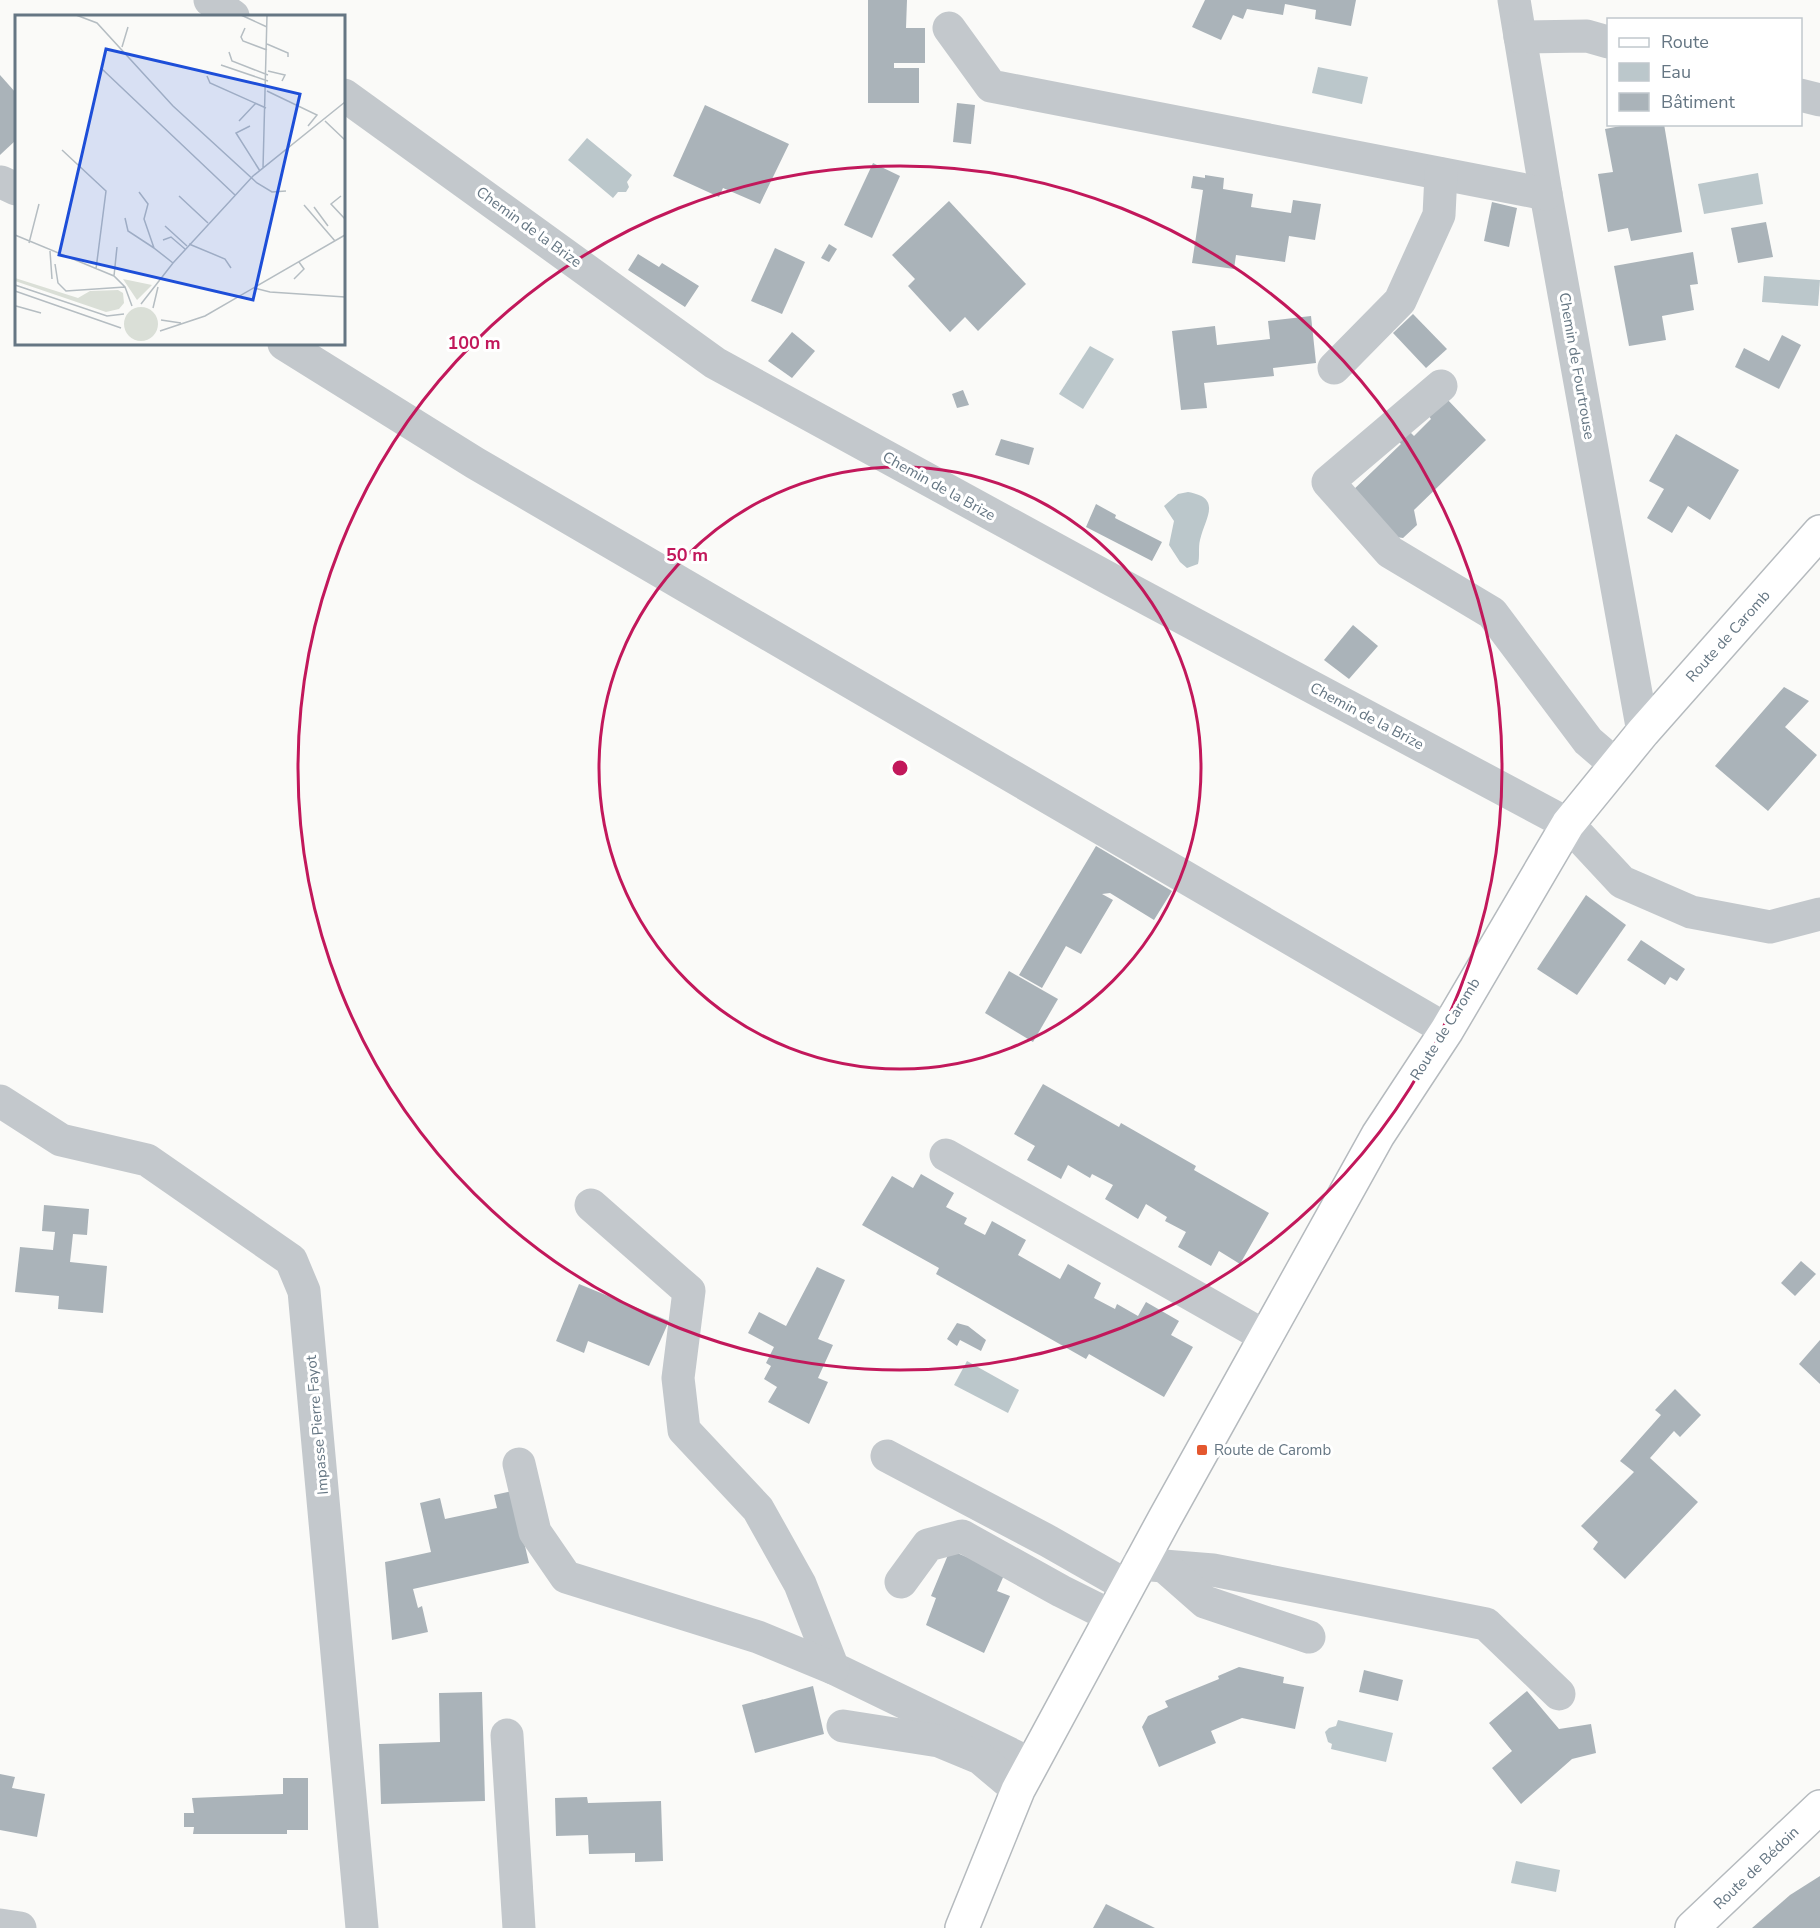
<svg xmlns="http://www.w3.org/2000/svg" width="1820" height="1928" font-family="'Nunito Sans',sans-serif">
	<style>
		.water { fill: #bbc7cb }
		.building { fill: #aab3b9 }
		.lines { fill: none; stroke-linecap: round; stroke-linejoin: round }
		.major-casing { stroke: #b5babe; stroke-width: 36 }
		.minor { stroke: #c3c8cc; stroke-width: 33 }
		.major { stroke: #fff; stroke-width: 33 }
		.ring { fill: none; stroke: #c2185b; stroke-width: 3 }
		.poi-dot { fill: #e4572e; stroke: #fff; stroke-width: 2 }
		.labels { text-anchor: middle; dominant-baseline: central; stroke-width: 6; stroke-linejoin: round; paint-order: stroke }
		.street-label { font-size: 15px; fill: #657683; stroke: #fff }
		.poi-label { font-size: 15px; fill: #657683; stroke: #fff; text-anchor: start }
		.inset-road { fill: none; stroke: #b5bdc2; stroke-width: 1.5 }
		.view { fill: #1d4ed8; fill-opacity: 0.15; stroke: #1d4ed8; stroke-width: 3 }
		.inset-edge { fill: none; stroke: #657683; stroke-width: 3 }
		.centre { fill: #c2185b; stroke: #fff; stroke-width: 3 }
		.ring-label { font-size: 18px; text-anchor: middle; font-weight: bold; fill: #c2185b; stroke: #fff; stroke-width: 6; stroke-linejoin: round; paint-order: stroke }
	</style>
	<rect width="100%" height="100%" fill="#fafaf8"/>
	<g class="water">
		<polygon points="1318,67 1368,77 1362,104 1312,93"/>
		<polygon points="587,138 632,175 627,182 629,187 626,192 618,192 613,198 568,160"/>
		<polygon points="1758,173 1763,204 1704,214 1698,184"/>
		<polygon points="1764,276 1820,280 1818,306 1762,302"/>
		<polygon points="1090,346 1114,359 1083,409 1059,394"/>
		<path d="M1188,492c35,6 17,26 12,48 -2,8 0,16 -2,24l-11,4 -7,-6 -11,-17 5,-24 -10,-15 14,-12z"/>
		<polygon points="967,1361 1019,1390 1008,1413 954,1385"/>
		<polygon points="1338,1720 1393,1733 1386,1762 1331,1749 1332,1744 1328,1742 1325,1732 1329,1728 1336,1726"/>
		<polygon points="1516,1861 1560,1870 1556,1892 1511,1883"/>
	</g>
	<g class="building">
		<polygon points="868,0 907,0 906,28 925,28 925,63 894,63 894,68 919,68 919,103 868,103"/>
		<polygon points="1205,0 1356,0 1351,26 1315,19 1316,10 1285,4 1283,15 1247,9 1243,19 1233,15 1221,40 1192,27"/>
		<polygon points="0,75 16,93 16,140 0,155"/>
		<polygon points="957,103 975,105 971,144 953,142"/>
		<polygon points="705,105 789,144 760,204 723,188 719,197 673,176"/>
		<polygon points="1631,124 1664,124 1682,232 1631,241 1628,228 1608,232 1598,174 1613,172 1605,129"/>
		<polygon points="873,163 900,176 872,238 844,225"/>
		<polygon points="1205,175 1224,178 1223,189 1253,194 1251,207 1291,213 1293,200 1321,204 1315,240 1289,236 1285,262 1236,255 1234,269 1192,263 1203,190 1191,188 1193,176 1205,178"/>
		<polygon points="949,201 1026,284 978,331 965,317 950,332 908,286 915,279 892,255"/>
		<polygon points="1492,202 1517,208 1509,247 1484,241"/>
		<polygon points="1766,222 1773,257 1738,263 1731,228"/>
		<polygon points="829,244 837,249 829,262 821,258"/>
		<polygon points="775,248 805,262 782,314 751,301"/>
		<polygon points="1693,252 1698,284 1690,285 1694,310 1662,316 1666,340 1629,346 1614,266"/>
		<polygon points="638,254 659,267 662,263 699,286 685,307 628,270"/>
		<polygon points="1413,314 1447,349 1426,368 1393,333"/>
		<polygon points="1311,316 1316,363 1273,368 1274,376 1204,383 1207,408 1181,410 1172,331 1215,326 1217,345 1270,339 1268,321"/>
		<polygon points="792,332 815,351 792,378 768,361"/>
		<polygon points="1782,335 1801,345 1779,389 1735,367 1744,348 1769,361"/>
		<polygon points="963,390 969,405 957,408 952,394"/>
		<polygon points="1446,398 1486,440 1414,510 1417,525 1403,538 1389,536 1349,494 1401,444 1399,442 1410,432 1414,436 1431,419 1428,415"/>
		<polygon points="1676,434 1739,470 1710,520 1688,506 1672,533 1647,518 1664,489 1649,481"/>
		<polygon points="1001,439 1034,448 1029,465 995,455"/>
		<polygon points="1096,504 1116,515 1115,518 1162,542 1152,561 1086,527"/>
		<polygon points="1353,625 1378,646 1349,679 1324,660"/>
		<polygon points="1784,687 1809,701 1785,727 1817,755 1768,811 1715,766"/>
		<polygon points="1096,846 1172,891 1154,920 1110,893 1102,894 1113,900 1081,954 1066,946 1042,988 1019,975"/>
		<polygon points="1586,895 1626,925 1577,995 1537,969"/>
		<polygon points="1641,940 1685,969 1677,981 1670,977 1665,985 1627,960"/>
		<polygon points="1009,971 1058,999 1033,1042 985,1013"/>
		<polygon points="1043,1084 1119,1127 1121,1123 1196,1166 1194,1170 1269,1213 1240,1264 1219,1251 1211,1266 1178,1247 1186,1232 1165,1221 1167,1217 1146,1204 1138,1219 1105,1199 1113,1185 1092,1174 1090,1178 1068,1165 1061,1179 1027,1160 1035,1146 1014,1134"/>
		<polygon points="921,1174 954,1193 946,1207 967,1218 964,1224 985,1235 992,1221 1026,1240 1018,1255 1060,1279 1068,1264 1101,1283 1094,1298 1115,1309 1117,1304 1138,1316 1146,1302 1179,1321 1171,1335 1193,1347 1164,1397 1089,1354 1086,1359 936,1274 939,1268 862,1225 892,1176 913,1188"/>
		<polygon points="44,1205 89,1209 87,1235 73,1234 70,1262 107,1266 103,1313 58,1309 59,1296 15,1292 20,1247 53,1250 55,1232 42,1231"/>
		<polygon points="1801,1261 1816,1274 1795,1296 1781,1283"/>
		<polygon points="817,1267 845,1280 818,1339 833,1345 818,1378 828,1382 809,1424 768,1402 777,1387 764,1379 771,1366 766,1363 774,1347 748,1333 759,1312 786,1326"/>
		<polygon points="579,1284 669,1321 649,1366 588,1341 584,1353 556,1341"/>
		<polygon points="957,1323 968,1326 986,1340 981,1351 960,1340 957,1346 947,1339"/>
		<polygon points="1820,1340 1820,1384 1799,1364"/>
		<polygon points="1675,1389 1701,1415 1680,1437 1674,1431 1650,1458 1698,1502 1625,1579 1593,1549 1598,1542 1581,1526 1634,1472 1620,1461 1661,1415 1655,1410"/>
		<polygon points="512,1491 529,1563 413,1589 418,1608 422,1606 428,1632 392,1640 385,1562 431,1552 420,1503 440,1498 445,1519 497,1508 494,1495"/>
		<polygon points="950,1550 1005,1573 997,1591 1010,1596 984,1653 926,1625 936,1598 931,1596"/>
		<polygon points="1239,1667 1284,1677 1283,1683 1304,1687 1295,1729 1242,1718 1211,1731 1216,1743 1159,1767 1142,1727 1148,1716 1168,1707 1165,1701 1219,1679 1218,1676"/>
		<polygon points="1364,1670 1403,1680 1398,1701 1359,1692"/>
		<polygon points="813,1686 824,1734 755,1753 742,1705"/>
		<polygon points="1527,1691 1559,1729 1591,1724 1596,1753 1572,1759 1521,1804 1492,1768 1512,1751 1489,1723"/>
		<polygon points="482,1692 485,1801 381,1804 379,1744 440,1742 439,1693"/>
		<polygon points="0,1774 15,1777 12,1788 45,1794 37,1837 0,1830"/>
		<polygon points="283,1778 308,1778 308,1830 287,1830 287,1834 193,1834 194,1827 184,1827 184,1813 194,1813 192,1798 283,1794"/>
		<polygon points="587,1797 588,1803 661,1801 663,1861 635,1862 635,1853 589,1854 588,1835 556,1836 555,1798"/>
		<polygon points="1820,1876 1820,1928 1752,1928 1790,1895"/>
		<polygon points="1106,1904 1155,1928 1093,1928"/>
	</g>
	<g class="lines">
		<g class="major-casing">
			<g id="major">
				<polyline points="962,1928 1018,1790 1165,1518 1378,1135 1447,1030 1568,824 1643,732 1820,532"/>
				<polyline points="1692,1928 1820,1807"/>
			</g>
		</g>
		<g class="minor">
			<polyline points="210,0 233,16"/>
			<polyline points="1514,0 1546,194 1643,732"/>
			<polyline points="949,28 991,86 1546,194"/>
			<polyline points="1520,37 1587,36 1608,42"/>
			<polyline points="344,95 715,363 1110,579 1568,824 1622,882 1691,912 1770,927 1820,914"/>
			<polyline points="1800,95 1820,100"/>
			<polyline points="1,182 16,189"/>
			<polyline points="284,344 475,463 1447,1030"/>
			<polyline points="1334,368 1400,301 1439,215 1441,174"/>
			<polyline points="1441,386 1328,482 1390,552 1492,613 1588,741 1616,765"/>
			<polyline points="0,1101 61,1140 147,1160 291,1260 304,1291 362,1928"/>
			<polyline points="946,1155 1266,1337"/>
			<polyline points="591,1205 689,1291 678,1378 684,1430 758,1509 800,1584 833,1668 1031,1764"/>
			<polyline points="887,1456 1048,1541 1127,1586"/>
			<polyline points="519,1464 535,1532 566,1577 758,1637 833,1668"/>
			<polyline points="1139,1564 1213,1570 1486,1624 1559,1694"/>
			<polyline points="1164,1566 1205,1602 1309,1637"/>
			<polyline points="901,1582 928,1545 962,1536 1061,1591 1111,1616"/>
			<polyline points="843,1726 939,1741 980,1758 1018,1790"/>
			<polyline points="507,1735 519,1928"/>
			<polyline points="0,1925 20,1928"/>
		</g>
		<use href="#major" class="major"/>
	</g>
	<g class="ring">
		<circle cx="900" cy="768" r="301"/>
		<circle cx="900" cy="768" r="602"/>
	</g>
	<rect class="poi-dot" x="1196" y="1444" width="12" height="12" rx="3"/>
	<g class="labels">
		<g class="street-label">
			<text transform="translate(529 227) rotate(36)">Chemin de la Brize</text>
			<text transform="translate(1577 366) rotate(80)">Chemin de Fourtrouse</text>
			<text transform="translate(939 486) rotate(29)">Chemin de la Brize</text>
			<text transform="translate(1728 636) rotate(-48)">Route de Caromb</text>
			<text transform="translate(1367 716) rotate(28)">Chemin de la Brize</text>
			<text transform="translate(1445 1029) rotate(-58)">Route de Caromb</text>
			<text transform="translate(317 1425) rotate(-95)">Impasse Pierre Fayot</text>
			<text transform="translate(1756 1868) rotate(-44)">Route de Bédoin</text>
		</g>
		<g class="poi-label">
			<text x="1214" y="1450">Route de Caromb</text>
		</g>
	</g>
	<g transform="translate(15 15)">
		<rect width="330" height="330" fill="#fafaf8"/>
		<path d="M0,263l63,20 12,-7 28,-1 5,3 1,10 -5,6 -13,3 -91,-31zM108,264l29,6 -15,15zM109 309a17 17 0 1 1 34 0a17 17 0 1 1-34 0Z" fill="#dadfd7"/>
		<path class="inset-road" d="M61,0l21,8 76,83 84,77 15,9 14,-1M226,0l26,12M230,13l-4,9 2,4 24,9M252,29l21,9v4M107,32l6,-20M214,37l3,9 36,14M206,50l47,16M87,54l133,126M253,56l17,4 -3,6M192,61l3,7 56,25M252,76l50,24 -9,11M224,106l17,-18M310,106l20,19M235,111l-14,7 24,38M47,135l44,41 -10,78M248,153l4,-153M124,177l9,12 -4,15 10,29 19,15M164,181l29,27M326,181l-10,8 14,15M289,190l31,36M299,192l14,19M110,203l3,13 26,17M150,211l22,20M0,220l99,41 11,11 7,19M148,225l8,-3 14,12M14,228l10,-39M174,229l36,15 6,9M35,236l2,28M40,249l3,19 8,8 59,-4M99,261l3,-29M279,264l10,-10 -5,-7M0,270l92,31 17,-2M239,273l16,4 75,5M0,276l106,37M126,289l32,-41 80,-87 92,-74M1,291l25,7M138,293l5,-21M146,305l20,3M145,316l45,-15 140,-81"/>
		<path class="view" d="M91,34l194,45 -47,206 -194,-45z"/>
		<rect width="330" height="330" class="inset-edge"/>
	</g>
	<circle cx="900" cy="768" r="9" class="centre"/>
	<g class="ring-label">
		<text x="474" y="349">100 m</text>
		<text x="687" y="561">50 m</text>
	</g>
	<rect x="1607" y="18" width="195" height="108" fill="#ffffff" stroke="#c1c8cd" stroke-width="1.5"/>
	<rect x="1619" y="38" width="30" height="9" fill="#ffffff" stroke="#c1c8cd" stroke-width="1.5"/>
	<text x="1661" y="48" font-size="18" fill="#657683">Route</text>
	<rect x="1619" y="63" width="30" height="18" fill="#bbc7cb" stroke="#c1c8cd" stroke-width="1.5"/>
	<text x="1661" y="78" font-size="18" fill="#657683">Eau</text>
	<rect x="1619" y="93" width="30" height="18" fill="#aab3b9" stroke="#c1c8cd" stroke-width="1.5"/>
	<text x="1661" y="108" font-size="18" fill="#657683">Bâtiment</text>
</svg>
